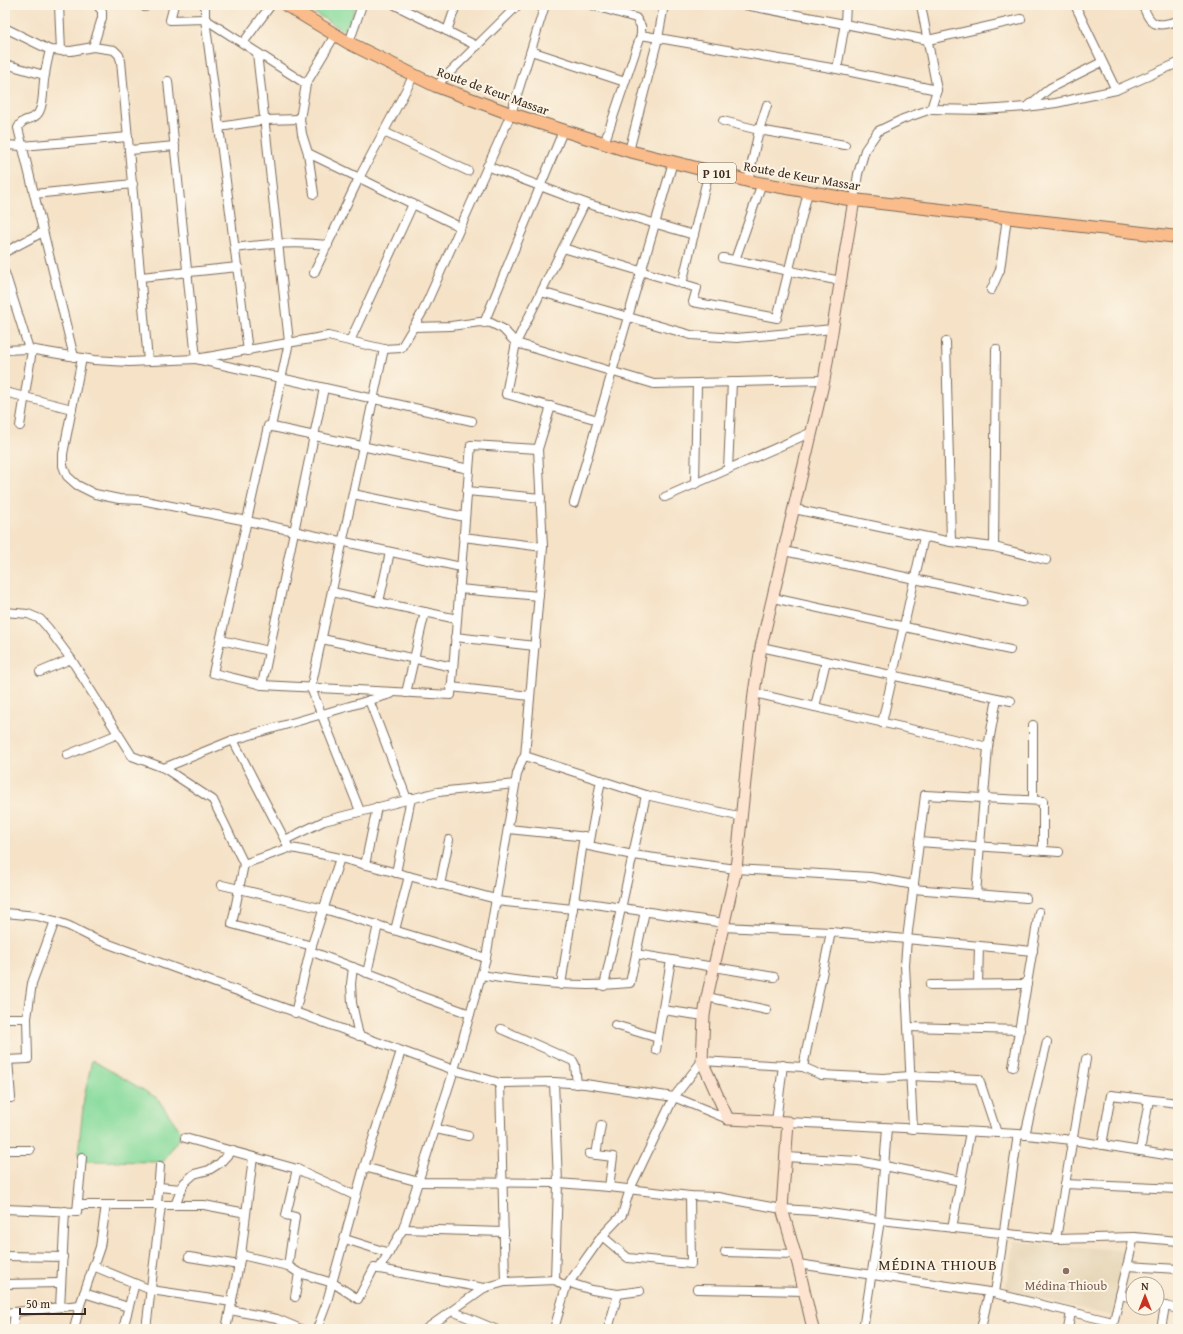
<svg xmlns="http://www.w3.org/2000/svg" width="1183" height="1334" font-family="'Gentium Book Plus',serif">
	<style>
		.built { fill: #e6d6b7 }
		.green { fill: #87db9d; stroke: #61825e }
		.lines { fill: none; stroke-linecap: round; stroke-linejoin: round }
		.street-casing { stroke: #7c6a59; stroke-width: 10 }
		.secondary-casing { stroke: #7c6a59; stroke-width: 13 }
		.primary-casing { stroke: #7c6a59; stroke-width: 14 }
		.street { stroke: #fff; stroke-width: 8 }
		.secondary { stroke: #fde4d1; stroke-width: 11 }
		.primary { stroke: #fabc8b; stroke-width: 12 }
		.education-dot { fill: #8d6e63; stroke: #fcf5e5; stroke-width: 1.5 }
		.labels { text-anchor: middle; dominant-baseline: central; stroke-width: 4; stroke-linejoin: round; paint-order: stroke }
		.shield { fill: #fcf5e5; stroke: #75675a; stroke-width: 1 }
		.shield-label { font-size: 12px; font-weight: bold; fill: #3b2a1e }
		.street-label { font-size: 13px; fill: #3b2a1e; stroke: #fcf5e5 }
		.education-label { font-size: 13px; fill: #785e54; stroke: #fcf5e5 }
		.quarter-label { font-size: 15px; letter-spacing: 1px; fill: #3b2a1e; stroke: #fcf5e5 }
	</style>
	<rect width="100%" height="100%" fill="#fcf5e5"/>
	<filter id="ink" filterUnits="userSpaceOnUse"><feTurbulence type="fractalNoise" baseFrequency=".025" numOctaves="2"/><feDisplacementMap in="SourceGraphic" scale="8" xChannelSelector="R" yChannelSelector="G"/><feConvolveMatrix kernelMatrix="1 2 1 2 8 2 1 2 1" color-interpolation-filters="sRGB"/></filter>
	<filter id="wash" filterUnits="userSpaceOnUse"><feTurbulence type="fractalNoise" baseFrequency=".012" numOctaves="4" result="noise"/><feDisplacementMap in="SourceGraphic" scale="16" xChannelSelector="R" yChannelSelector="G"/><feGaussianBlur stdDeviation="0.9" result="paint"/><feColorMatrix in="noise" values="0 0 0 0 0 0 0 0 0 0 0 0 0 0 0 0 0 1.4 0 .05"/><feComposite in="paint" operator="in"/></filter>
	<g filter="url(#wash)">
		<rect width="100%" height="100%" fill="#f5e2c7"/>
		<polygon class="built" points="1014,1241 1128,1251 1112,1316 1005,1291"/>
		<g class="green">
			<polygon points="301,5 356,5 347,32"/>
			<polygon points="92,1060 157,1098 182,1133 163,1162 84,1161 84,1154 78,1154 84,1098"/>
		</g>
	</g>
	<g filter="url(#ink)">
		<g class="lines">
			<g class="street-casing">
				<g id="street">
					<polyline points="59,5 61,51"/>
					<polyline points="142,5 145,7"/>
					<polyline points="174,5 170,20 205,19 306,84"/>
					<polyline points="205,5 205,19 248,351"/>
					<polyline points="395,5 477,46"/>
					<polyline points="592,5 636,18 641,26 641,35 604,144"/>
					<polyline points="745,5 928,40 1021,19"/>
					<polyline points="1075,5 1116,90"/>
					<path d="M1143,5c7,22 14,22 35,16"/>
					<polyline points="5,28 50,50 71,51 93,47 114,50 119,55 121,61 148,361"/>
					<polyline points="447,31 456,5"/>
					<polyline points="641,35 837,69 937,90"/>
					<polyline points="243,43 271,5"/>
					<polyline points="349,43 362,5"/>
					<polyline points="93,47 102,18 102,11 97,5"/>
					<path d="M50,50c-2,8 -4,16 -5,25 -3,11 0,26 -6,37 -5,10 -16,4 -21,16l56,229"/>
					<polyline points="531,51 625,82"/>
					<polyline points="257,53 289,342 271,427"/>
					<polyline points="5,64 44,75"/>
					<polyline points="837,69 845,23 846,5"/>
					<polyline points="168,81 196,359 472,421"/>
					<polyline points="436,86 518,5"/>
					<polyline points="1027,107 1050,88 1102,62"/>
					<polyline points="931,109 983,110 1026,107 1056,103 1116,90 1178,63"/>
					<polyline points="723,121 759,130 845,145"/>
					<polyline points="219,127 265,120 300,119"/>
					<polyline points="384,132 468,171"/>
					<polyline points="5,145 22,146 128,137"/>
					<polyline points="130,150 175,146"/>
					<polyline points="629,151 658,38 664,5"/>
					<polyline points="308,153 460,227"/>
					<polyline points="487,166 585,203 694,235"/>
					<polyline points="748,181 759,130 767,105"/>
					<polyline points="34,194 133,184"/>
					<polyline points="314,194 308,153 302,134 300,119 306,84 335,35"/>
					<polyline points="854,200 858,174 865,150 878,131 903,119 931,109 937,90 921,5"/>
					<polyline points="585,203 516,343 506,394 598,420"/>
					<path d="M235,248c33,-4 59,-7 93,-3"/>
					<polyline points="563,248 697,288 693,302 777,318 808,192"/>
					<polyline points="5,252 43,232"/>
					<polyline points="723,258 841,281"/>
					<polyline points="735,260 762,183"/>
					<polyline points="5,273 29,349"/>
					<polyline points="314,273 359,178 414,75"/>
					<polyline points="141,277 238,267"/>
					<polyline points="682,284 709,171"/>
					<polyline points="991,290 1000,270 1007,217"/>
					<polyline points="541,292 691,335 737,338 833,329"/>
					<polyline points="484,323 563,131"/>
					<polyline points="413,327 451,326 480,322 491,323 503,329 516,343 654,384 824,380"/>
					<polyline points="350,341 413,204"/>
					<polyline points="946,342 951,542"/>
					<polyline points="5,350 29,349 94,360 129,362 196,359 328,336 384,349 401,348 423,311 511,114 545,5"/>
					<polyline points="82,358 63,454 63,466 67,476 77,485 95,494 119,499 141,500 247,521 461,567"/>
					<polyline points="5,392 72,409"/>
					<polyline points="20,426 32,350"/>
					<polyline points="469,469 268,426 213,673 262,685 451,695 471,445 538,449"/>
					<polyline points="728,469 732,382"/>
					<polyline points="695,484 697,383"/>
					<polyline points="467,491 541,498"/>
					<polyline points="353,494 465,517"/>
					<polyline points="665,497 812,432"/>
					<polyline points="574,503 673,162"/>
					<polyline points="794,509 951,542 994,547 1046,560"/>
					<polyline points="463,537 543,547"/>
					<polyline points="994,547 996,349"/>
					<polyline points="784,551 1022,602"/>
					<polyline points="459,589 539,596"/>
					<polyline points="332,592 457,619"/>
					<polyline points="773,598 1010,650"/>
					<polyline points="379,602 390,552"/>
					<polyline points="5,612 28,614 40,619 48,628 71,659 132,756 164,768 213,800 244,864 232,924 312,946"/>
					<polyline points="455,637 535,646"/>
					<polyline points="322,639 453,667"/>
					<polyline points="221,640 269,651"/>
					<polyline points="761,647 1011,701"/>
					<polyline points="40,672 71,659"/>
					<polyline points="262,685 324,388"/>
					<polyline points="451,687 530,696"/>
					<polyline points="406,693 425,612"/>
					<polyline points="754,693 988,747"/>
					<polyline points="369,700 407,799"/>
					<polyline points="815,707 826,661"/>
					<polyline points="882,723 924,537"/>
					<polyline points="1033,725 1033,800"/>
					<polyline points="233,740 287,844"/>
					<polyline points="67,755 118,734"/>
					<polyline points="525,756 646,795 742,817"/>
					<polyline points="164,768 233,740 391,694"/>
					<polyline points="601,780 589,846 633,855 736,869 870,877 914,885"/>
					<polyline points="360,811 311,688 384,349"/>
					<polyline points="508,829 588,837"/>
					<polyline points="285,840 324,821 438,792 515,784"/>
					<polyline points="919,842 1059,852"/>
					<polyline points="244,864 289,848 297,849 340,858 496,899"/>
					<polyline points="365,865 377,807"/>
					<polyline points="396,873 411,798"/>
					<polyline points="222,885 324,909 486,958"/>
					<polyline points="440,885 449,840"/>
					<polyline points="913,889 1026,898"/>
					<polyline points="976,894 988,747 997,698"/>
					<polyline points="496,901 573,909"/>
					<polyline points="574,901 724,923 723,927 831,932 1033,951"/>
					<polyline points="5,913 37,916 55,921 69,926 95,939 454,1070 500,1083 554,1082 585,1084 674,1097 728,1119"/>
					<polyline points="395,930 409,876"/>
					<polyline points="310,951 397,984 412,993 470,1014"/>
					<polyline points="636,954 774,977"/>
					<polyline points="353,967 351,984 352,1003 359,1036"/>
					<polyline points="367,973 378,925"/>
					<path d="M481,975c50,8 99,13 149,8l15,-72"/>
					<polyline points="978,984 979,946"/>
					<polyline points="561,985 584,836"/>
					<polyline points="930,985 1027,984"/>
					<polyline points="604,986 646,795"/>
					<polyline points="707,997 767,1010"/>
					<polyline points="663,1010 704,1016"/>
					<polyline points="295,1013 310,951 340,858"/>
					<polyline points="5,1018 27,1018"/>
					<polyline points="615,1025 658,1038"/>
					<polyline points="908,1027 1020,1030"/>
					<polyline points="501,1029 573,1061 575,1065 577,1084"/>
					<polyline points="656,1050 671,960"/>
					<polyline points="5,1060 28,1059 27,1018 32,983 55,921"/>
					<polyline points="803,1067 831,932"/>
					<polyline points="1013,1067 1039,912"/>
					<polyline points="554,1082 558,1183 555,1280"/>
					<polyline points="500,1083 505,1282"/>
					<polyline points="5,1098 11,1098 8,1060"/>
					<polyline points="776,1122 783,1065"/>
					<polyline points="788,1122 1018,1134 1072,1140 1178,1157"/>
					<polyline points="436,1129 468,1136"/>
					<polyline points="913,1129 905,965 907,939 925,795 1043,801 1043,851"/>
					<polyline points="1025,1135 1047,1042"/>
					<polyline points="185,1138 297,1169 356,1196"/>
					<polyline points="1102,1145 1111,1095 1178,1103"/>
					<polyline points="5,1150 30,1150"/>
					<polyline points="1140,1151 1149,1100"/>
					<polyline points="589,1154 613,1157 609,1187"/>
					<polyline points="596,1155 601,1125"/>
					<polyline points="785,1157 859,1161 961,1181"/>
					<polyline points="364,1167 419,1182 558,1183 609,1187 690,1196 718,1197 782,1209 814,1211 880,1220 1056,1239 1134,1237 1178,1241"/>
					<polyline points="297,1169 286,1215 295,1217 288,1266 299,1273 333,1283 358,1299 374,1268 484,1288"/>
					<polyline points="1065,1184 1178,1189"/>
					<polyline points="158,1187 182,1189"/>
					<polyline points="78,1205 204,1205 246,1213"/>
					<polyline points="157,1205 160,1166"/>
					<polyline points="175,1205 184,1183 194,1174 209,1170 220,1163 232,1150"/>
					<polyline points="5,1209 77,1212 82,1157"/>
					<polyline points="952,1228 970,1132"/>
					<polyline points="403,1229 504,1232"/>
					<polyline points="602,1236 628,1258 691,1264 690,1196"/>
					<polyline points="345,1239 389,1253"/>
					<polyline points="1056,1239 1086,1059"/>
					<polyline points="725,1252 795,1254"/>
					<polyline points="241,1255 288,1266"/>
					<polyline points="5,1256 63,1257"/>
					<polyline points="189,1257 239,1265"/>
					<polyline points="798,1264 989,1292 1113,1322"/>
					<polyline points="93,1266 151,1290 232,1302"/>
					<polyline points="1127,1266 1178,1269"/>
					<polyline points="379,1269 403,1229 454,1070 486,958 517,774 522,760 525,756 543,547 538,449 551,406"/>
					<polyline points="570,1283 592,1290 618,1294 640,1291"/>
					<polyline points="5,1284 61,1283"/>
					<polyline points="697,1289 804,1291"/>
					<polyline points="84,1293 128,1307"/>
					<polyline points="995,1293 1018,1134"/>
					<polyline points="1120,1295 1133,1298"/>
					<polyline points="295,1297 299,1273"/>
					<polyline points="1157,1304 1178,1309"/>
					<polyline points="60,1307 65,1211"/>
					<polyline points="230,1310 277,1319 301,1329"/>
					<polyline points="452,1311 495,1329"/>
					<polyline points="5,1313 80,1305"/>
					<polyline points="13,1329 15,1312"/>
					<polyline points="74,1329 80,1305 100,1247 106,1205"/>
					<polyline points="123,1329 135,1283"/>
					<polyline points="146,1329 161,1205"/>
					<polyline points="226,1329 241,1255 253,1157"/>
					<polyline points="317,1329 326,1305 364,1167 401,1051"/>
					<polyline points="426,1329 484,1288 505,1282 555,1280 566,1287"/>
					<polyline points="554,1329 566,1287 602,1236 622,1215 630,1189 674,1097 702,1061 803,1067 821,1075 883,1078 910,1076 979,1079 997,1133"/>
					<polyline points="608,1329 618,1294"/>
					<polyline points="863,1329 880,1220 887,1128"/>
					<polyline points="981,1329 989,1292"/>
					<polyline points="1068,1329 1071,1312"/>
					<polyline points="1112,1329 1134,1237"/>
					<polyline points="1161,1329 1165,1306"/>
				</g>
			</g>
			<g class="secondary-casing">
				<g id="secondary">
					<polyline points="724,923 736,869 754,693 761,647 824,380 854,200"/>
					<polyline points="723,927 707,997 704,1016 702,1061 728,1119 788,1122 782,1209 798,1264 813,1329"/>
				</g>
			</g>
			<g class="primary-casing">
				<polyline id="primary" points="286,5 349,43 436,86 511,114 629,151 748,181 854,200 1178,237"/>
			</g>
			<use href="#street" class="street"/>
			<use href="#secondary" class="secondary"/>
			<use href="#primary" class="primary"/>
		</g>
	</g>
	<circle class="education-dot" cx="1066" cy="1271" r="4"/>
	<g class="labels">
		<rect class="shield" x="698" y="163" width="38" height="20" rx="3"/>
		<g class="shield-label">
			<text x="717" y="173">P 101</text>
		</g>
		<g class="street-label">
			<text transform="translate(493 91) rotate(20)">Route de Keur Massar</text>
			<text transform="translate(802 176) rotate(10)">Route de Keur Massar</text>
		</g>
		<g class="education-label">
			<text x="1066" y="1285">Médina Thioub</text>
		</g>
		<g class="quarter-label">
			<text x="938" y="1264">MÉDINA THIOUB</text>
		</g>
	</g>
	<rect width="1183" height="1334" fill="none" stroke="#fcf5e5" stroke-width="20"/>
	<g transform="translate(1145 1296)"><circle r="19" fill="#fcf5e5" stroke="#afa495"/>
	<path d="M0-3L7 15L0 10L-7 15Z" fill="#c8321e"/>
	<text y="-6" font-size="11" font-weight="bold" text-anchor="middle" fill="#3b2a1e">N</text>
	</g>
	<path d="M20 1308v6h65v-6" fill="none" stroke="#3b2a1e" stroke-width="2"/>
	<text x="26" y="1308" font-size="12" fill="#3b2a1e" stroke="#fcf5e5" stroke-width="3" paint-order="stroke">50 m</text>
</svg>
